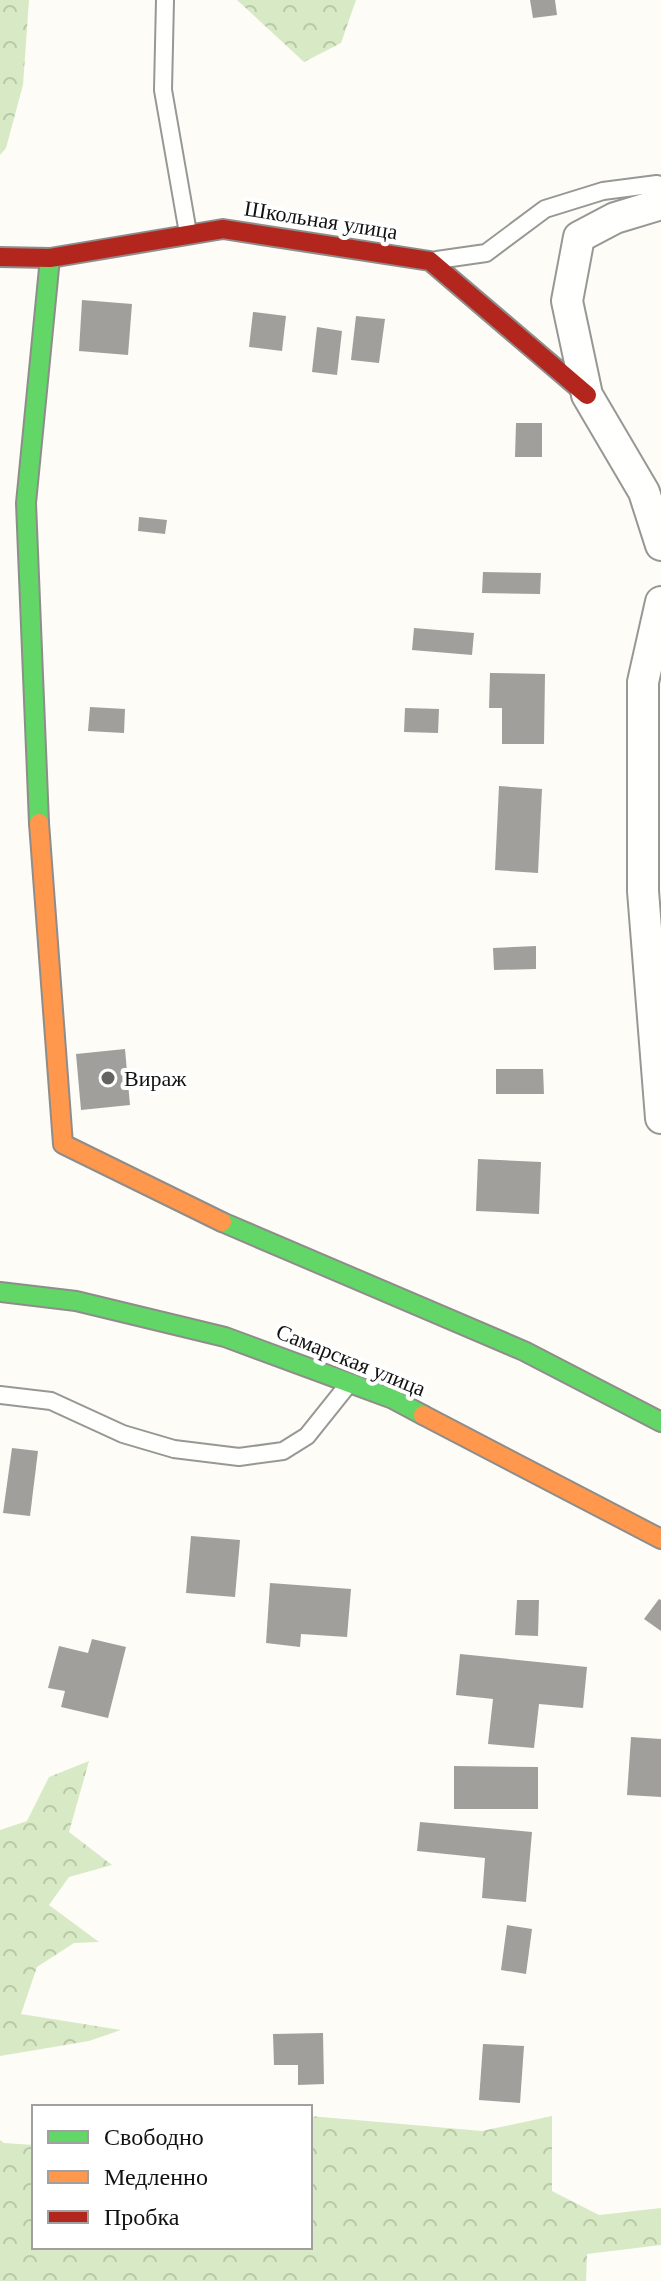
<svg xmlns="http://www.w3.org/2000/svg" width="661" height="2281" font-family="Georgia,serif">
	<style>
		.forest { fill: url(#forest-crowns) }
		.building { fill: #a19f9c }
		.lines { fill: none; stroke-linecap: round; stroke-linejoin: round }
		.lane-casing { stroke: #979795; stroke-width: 20 }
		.street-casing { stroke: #979795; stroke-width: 34 }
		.fast-casing { stroke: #8e8d8b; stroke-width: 22 }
		.slow-casing { stroke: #8e8d8b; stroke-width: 22 }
		.jam-casing { stroke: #8e8d8b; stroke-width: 22 }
		.lane { stroke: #fffffe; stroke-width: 16 }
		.street { stroke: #fffffe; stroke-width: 30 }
		.fast { stroke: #63d668; stroke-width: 18 }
		.slow { stroke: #ff974d; stroke-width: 18 }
		.jam { stroke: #b3261e; stroke-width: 18 }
		.poi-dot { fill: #646362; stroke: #fff; stroke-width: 3 }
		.labels { text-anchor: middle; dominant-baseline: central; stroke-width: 8; stroke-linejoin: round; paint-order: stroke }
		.street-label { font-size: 22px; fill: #111; stroke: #fff }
		.poi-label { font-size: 22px; fill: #111; stroke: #fff; text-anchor: start }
	</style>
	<defs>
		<pattern id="forest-crowns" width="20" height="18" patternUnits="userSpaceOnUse" patternTransform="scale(2)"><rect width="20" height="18" fill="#d8eac5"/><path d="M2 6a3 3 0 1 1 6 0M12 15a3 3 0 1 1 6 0" fill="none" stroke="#b8c8a8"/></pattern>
	</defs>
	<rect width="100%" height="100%" fill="#fdfcf7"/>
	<g class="forest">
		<polygon points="0,0 29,0 23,85 6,148 0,155"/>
		<polygon points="237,0 356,0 341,43 304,62"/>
		<polygon points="89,1761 69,1832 112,1865 69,1877 49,1905 99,1942 74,1943 37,1967 21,2014 121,2030 89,2041 0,2056 0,1830 27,1821 49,1777"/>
		<polygon points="310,2116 482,2131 552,2116 552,2191 599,2215 661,2208 661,2245 587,2254 586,2281 0,2281 0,2140 4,2143 34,2145 34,2247 310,2247"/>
	</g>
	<g class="building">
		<polygon points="530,0 555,0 557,15 533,18"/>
		<polygon points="82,300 132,304 128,355 79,351"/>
		<polygon points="253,312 286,316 282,351 249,347"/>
		<polygon points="356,316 385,319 379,363 351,360"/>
		<polygon points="317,327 342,331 337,375 312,372"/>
		<polygon points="516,423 542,423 542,457 515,457"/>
		<polygon points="139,517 167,520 165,534 138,531"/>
		<polygon points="483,572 541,573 540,594 482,593"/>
		<polygon points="414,628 474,633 472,655 412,650"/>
		<polygon points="490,673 545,674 544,744 502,744 502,708 489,708"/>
		<polygon points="90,707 125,709 124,733 88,731"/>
		<polygon points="405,708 439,709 438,733 404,732"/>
		<polygon points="499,786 542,789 538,873 495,870"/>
		<polygon points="536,946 536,969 494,970 493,948"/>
		<polygon points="125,1049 130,1105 81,1110 76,1054"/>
		<polygon points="496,1069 543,1069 544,1094 496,1094"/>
		<polygon points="478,1159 541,1162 539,1214 476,1211"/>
		<polygon points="12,1448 38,1451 30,1516 3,1513"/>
		<polygon points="191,1536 240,1540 235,1597 186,1593"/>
		<polygon points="270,1583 351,1589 347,1637 301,1634 300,1647 266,1643"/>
		<polygon points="659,1599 661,1600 661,1631 644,1619"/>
		<polygon points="517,1600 539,1600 538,1636 515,1635"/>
		<polygon points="92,1639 126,1647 108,1718 61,1707 65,1691 48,1688 59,1646 88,1653"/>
		<polygon points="460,1654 587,1667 583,1708 539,1704 534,1748 488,1744 493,1699 456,1695"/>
		<polygon points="631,1737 661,1739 661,1797 627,1795"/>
		<polygon points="454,1766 538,1767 538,1809 454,1809"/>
		<polygon points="420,1822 532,1832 526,1902 482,1898 485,1858 417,1851"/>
		<polygon points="507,1925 532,1929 526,1974 501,1970"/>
		<polygon points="323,2033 324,2084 298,2085 298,2065 274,2065 273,2034"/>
		<polygon points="483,2044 524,2046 520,2103 479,2100"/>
	</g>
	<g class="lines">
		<g class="lane-casing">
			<g id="lane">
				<polyline points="165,0 163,90 188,233"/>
				<polyline points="437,260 486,253 545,209 603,191 657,184 661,186"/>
				<polyline points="0,1395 51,1401 123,1434 174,1449 239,1457 283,1451 307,1436 347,1386"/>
			</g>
		</g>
		<g class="street-casing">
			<g id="street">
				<polyline points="661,204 615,218 579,237 567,301 587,395 644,492 661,545"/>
				<polyline points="661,602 643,682 643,891 661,1118"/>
			</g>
		</g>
		<g class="fast-casing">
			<g id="fast">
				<polyline points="39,823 26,503 50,258"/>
				<polyline points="222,1222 524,1351 661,1422"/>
				<polyline points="0,1292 76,1301 225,1337 393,1399 423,1415"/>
			</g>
		</g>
		<g class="slow-casing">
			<g id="slow">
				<polyline points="39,823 63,1144 222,1222"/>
				<polyline points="423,1415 661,1539"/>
			</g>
		</g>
		<g class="jam-casing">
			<polyline id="jam" points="0,257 50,258 223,229 430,261 587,395"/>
		</g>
		<use href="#lane" class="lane"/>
		<use href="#street" class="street"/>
		<use href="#fast" class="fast"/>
		<use href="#slow" class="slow"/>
		<use href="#jam" class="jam"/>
	</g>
	<circle class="poi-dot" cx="108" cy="1078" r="8"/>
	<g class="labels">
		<g class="street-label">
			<text transform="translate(321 220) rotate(9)">Школьная улица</text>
			<text transform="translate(351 1360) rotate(22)">Самарская улица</text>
		</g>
		<g class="poi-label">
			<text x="124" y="1078">Вираж</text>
		</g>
	</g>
	<rect x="32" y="2105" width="280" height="144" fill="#ffffff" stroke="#a0a0a0" stroke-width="2"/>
	<rect x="48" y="2131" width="40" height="12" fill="#63d668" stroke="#a0a0a0" stroke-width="2"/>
	<text x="104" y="2145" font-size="24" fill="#111111">Свободно</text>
	<rect x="48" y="2171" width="40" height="12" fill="#ff974d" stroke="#a0a0a0" stroke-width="2"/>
	<text x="104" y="2185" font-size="24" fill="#111111">Медленно</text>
	<rect x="48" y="2211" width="40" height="12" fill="#b3261e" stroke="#a0a0a0" stroke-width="2"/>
	<text x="104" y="2225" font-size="24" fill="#111111">Пробка</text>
</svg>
